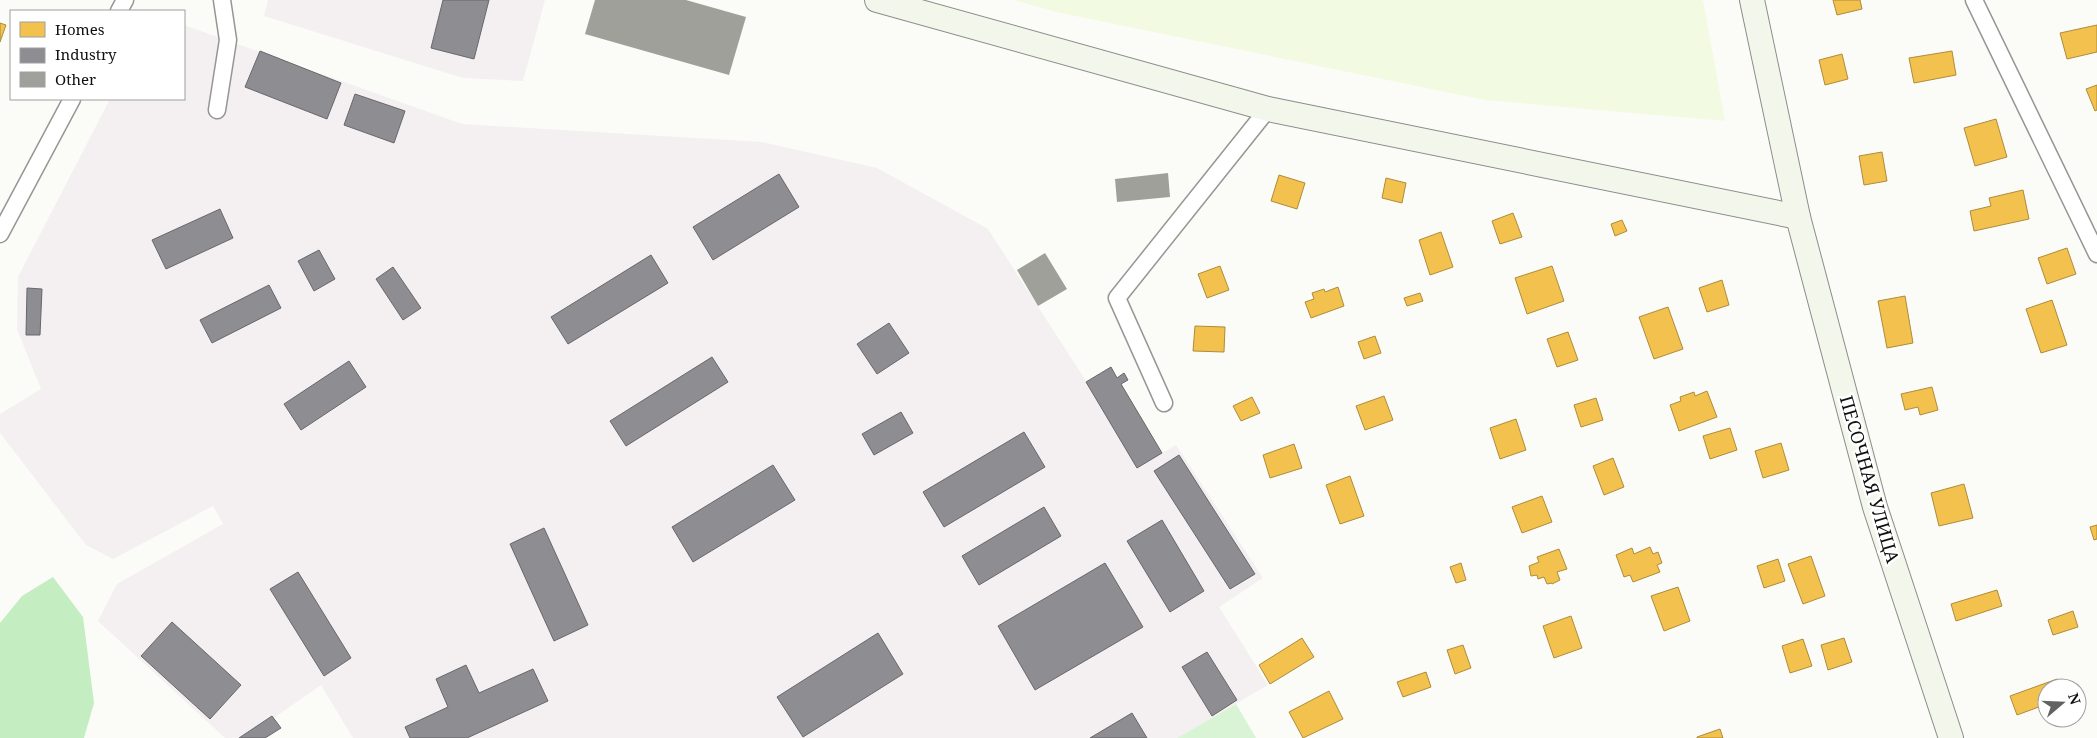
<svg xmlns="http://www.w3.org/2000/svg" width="2097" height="738" font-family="'Noto Serif',serif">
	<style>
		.industrial { fill: #f4eff1 }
		.farmland { fill: #f2fae2 }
		.green { fill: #d9f4d4 }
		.forest { fill: #c5edc2 }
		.homes { fill: #f2c14e; stroke: #ae8c3b }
		.industry { fill: #8d8d92; stroke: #68686b }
		.building { fill: #a0a09b }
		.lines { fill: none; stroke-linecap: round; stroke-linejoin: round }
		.street-casing { stroke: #969694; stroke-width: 19 }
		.secondary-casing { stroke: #8c8d8b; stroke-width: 26 }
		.street { stroke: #fefffe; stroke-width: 16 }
		.secondary { stroke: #f2f6eb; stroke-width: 24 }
		.labels { text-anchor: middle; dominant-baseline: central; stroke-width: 5; stroke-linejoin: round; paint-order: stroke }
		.street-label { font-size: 18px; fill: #101010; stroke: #fff }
	</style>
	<rect width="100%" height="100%" fill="#fbfcf7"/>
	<g class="industrial">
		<polygon points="268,0 545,0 523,81 463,78 264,16"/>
		<polygon points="184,25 462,124 762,142 877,168 988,229 1086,381 1111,367 1117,377 1124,373 1128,380 1121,384 1162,453 1176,445 1263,578 1219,607 1268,685 1177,738 353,738 321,685 245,738 225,738 98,621 117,584 223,524 213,506 113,559 86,545 0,433 0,414 41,389 17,329 18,277 110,99 184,99"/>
	</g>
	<polygon class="farmland" points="1014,0 1703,0 1725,121 1485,100 1056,12"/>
	<polygon class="green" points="1236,704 1256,738 1177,738"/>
	<polygon class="forest" points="53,577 83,617 94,703 84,738 0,738 0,623 22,596"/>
	<g class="homes">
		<polygon points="1833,0 1860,0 1862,9 1837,15"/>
		<polygon points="0,23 6,25 0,42"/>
		<polygon points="2097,25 2097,52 2067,59 2060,33"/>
		<polygon points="1952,51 1956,75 1914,83 1909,58"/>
		<polygon points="1842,54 1848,79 1825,85 1819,60"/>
		<polygon points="2097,85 2097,110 2095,111 2086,89"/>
		<polygon points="1996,119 2007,157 1975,166 1964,128"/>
		<polygon points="1882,152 1887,181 1864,185 1859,156"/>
		<polygon points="1279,175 1305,183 1297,209 1271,201"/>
		<polygon points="1386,178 1406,183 1402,203 1382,198"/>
		<polygon points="2023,190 2029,219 1974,231 1970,211 1991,206 1989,198"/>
		<polygon points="1513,213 1522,237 1500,244 1492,221"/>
		<polygon points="1622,220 1627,231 1615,236 1611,224"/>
		<polygon points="1441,232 1453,267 1430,275 1419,240"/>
		<polygon points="2067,248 2076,274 2047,284 2038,258"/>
		<polygon points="1220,266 1229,290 1207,298 1198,274"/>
		<polygon points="1552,266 1564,301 1527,314 1515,278"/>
		<polygon points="1722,280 1729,305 1707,312 1699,288"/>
		<polygon points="1338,287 1344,306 1311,318 1305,302 1314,299 1312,293 1324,289 1325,292"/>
		<polygon points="1420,293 1423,301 1407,306 1404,298"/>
		<polygon points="1905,296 1913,343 1887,348 1878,301"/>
		<polygon points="2052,300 2067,345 2041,353 2026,309"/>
		<polygon points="1668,307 1683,349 1654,359 1639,317"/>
		<polygon points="1195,326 1225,327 1224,352 1193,351"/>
		<polygon points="1568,332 1578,360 1557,367 1547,339"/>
		<polygon points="1375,336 1381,353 1364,359 1358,342"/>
		<polygon points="1932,387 1938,410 1920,415 1918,407 1905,410 1901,394"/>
		<polygon points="1707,391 1717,417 1679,431 1670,405 1681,401 1680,397 1694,392 1695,396"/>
		<polygon points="1384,396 1393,420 1365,430 1356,406"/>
		<polygon points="1252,397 1260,413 1241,421 1233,406"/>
		<polygon points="1596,398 1603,420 1581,427 1574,405"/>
		<polygon points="1516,419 1526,450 1500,459 1490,428"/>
		<polygon points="1730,428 1737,450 1710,459 1703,436"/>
		<polygon points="1781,443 1789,470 1763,478 1755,451"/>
		<polygon points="1294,444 1302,468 1270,478 1263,455"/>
		<polygon points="1613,458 1624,487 1604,495 1593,466"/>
		<polygon points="1350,476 1364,516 1340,524 1326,485"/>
		<polygon points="1964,484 1973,518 1939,526 1931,493"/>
		<polygon points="1542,496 1552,522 1522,533 1512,507"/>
		<polygon points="2097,525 2097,539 2094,540 2090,527"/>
		<polygon points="1650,547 1653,554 1658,552 1662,563 1657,565 1660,572 1633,582 1630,575 1624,577 1616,555 1632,548 1634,554"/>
		<polygon points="1559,549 1567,569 1557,572 1560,580 1552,584 1552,583 1547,584 1544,577 1538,579 1537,575 1531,576 1529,566 1539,562 1537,557"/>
		<polygon points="1811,556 1825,596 1803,604 1788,564"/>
		<polygon points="1778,559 1785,581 1764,588 1757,566"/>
		<polygon points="1461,563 1466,580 1456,583 1450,567"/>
		<polygon points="1678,587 1690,621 1664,631 1651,596"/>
		<polygon points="1997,590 2002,606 1956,621 1951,604"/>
		<polygon points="2073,611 2078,627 2053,635 2048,620"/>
		<polygon points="1571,616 1582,648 1554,658 1543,626"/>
		<polygon points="1302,638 1314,657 1270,684 1259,665"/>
		<polygon points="1844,638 1852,662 1828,670 1821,645"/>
		<polygon points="1803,639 1812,666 1790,673 1782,646"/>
		<polygon points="1463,645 1471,668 1455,674 1447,650"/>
		<polygon points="1426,672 1431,687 1403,697 1397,682"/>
		<polygon points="2057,679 2061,688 2047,688 2047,704 2017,715 2010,696"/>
		<polygon points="1329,691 1343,719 1303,738 1289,712"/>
		<polygon points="1720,729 1723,738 1697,738 1697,737"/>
	</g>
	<g class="industry">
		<polygon points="443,0 489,0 474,59 431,48"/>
		<polygon points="260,51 341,83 327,119 245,87"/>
		<polygon points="355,94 405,111 394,143 344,125"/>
		<polygon points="779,174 799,207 713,260 693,227"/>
		<polygon points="220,209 233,238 166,269 152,240"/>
		<polygon points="319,250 335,279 314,291 298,261"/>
		<polygon points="651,255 668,283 568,344 551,317"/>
		<polygon points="393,267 421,308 403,320 376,279"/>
		<polygon points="269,285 281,308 212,343 200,320"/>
		<polygon points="27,288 42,289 40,335 26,335"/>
		<polygon points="889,323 909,353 877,374 857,344"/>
		<polygon points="712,357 728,382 626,446 610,421"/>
		<polygon points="349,361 366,387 301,430 284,404"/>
		<polygon points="1111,367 1117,378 1124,373 1128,380 1121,384 1162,453 1137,468 1086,382"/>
		<polygon points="901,412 913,433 874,455 862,434"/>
		<polygon points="1024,432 1045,467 944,527 923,492"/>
		<polygon points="1179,455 1255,574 1230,589 1154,471"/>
		<polygon points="773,465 795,500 693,562 672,527"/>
		<polygon points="1044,507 1061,536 979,585 962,556"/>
		<polygon points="1162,520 1204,591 1170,612 1127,541"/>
		<polygon points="544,528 588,625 554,641 510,544"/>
		<polygon points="1105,563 1143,627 1035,690 998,626"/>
		<polygon points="298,572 351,658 324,676 270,589"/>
		<polygon points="172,622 241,685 210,719 141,656"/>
		<polygon points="878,633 903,674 803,737 777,697"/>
		<polygon points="1207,652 1237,700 1212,716 1182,667"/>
		<polygon points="466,665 479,693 533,669 548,701 467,738 410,738 405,727 448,707 436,679"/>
		<polygon points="1132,713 1147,738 1090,738"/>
		<polygon points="272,716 281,728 265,738 239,738"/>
	</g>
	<g class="building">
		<polygon points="595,0 686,0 746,17 729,75 585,34"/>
		<polygon points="1168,173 1170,197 1117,202 1115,179"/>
		<polygon points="1045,253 1067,289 1038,306 1017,270"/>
	</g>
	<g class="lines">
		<g class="street-casing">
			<g id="street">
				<polyline points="1974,0 2097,254"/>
				<polyline points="119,11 125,0"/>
				<polyline points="217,110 228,40 222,0"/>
				<polyline points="0,234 72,99"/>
				<polyline points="1164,403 1117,298 1268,109"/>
			</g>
		</g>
		<g class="secondary-casing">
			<g id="secondary">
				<polyline points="877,0 1268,109 1798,217"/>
				<polyline points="1752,0 1798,217 1875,507 1951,738"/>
			</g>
		</g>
		<use href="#street" class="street"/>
		<use href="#secondary" class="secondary"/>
	</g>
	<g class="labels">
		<g class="street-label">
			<text transform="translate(1870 479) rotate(74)">ПЕСОЧНАЯ УЛИЦА</text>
		</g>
	</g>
	<rect x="10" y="10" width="175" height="90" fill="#ffffff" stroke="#9f9f9f"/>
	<rect x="20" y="22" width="25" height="15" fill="#f2c14e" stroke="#9f9f9f"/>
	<text x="55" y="35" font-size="15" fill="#101010">Homes</text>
	<rect x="20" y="48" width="25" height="15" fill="#8d8d92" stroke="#9f9f9f"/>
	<text x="55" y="60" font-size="15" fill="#101010">Industry</text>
	<rect x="20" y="72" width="25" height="15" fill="#a0a09b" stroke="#9f9f9f"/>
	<text x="55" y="85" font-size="15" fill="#101010">Other</text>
	<g transform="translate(2062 703) rotate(71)"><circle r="24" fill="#ffffff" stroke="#9f9f9f"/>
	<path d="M0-4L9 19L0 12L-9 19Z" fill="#626361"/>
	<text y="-8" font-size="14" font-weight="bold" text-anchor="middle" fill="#101010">N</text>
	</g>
</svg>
